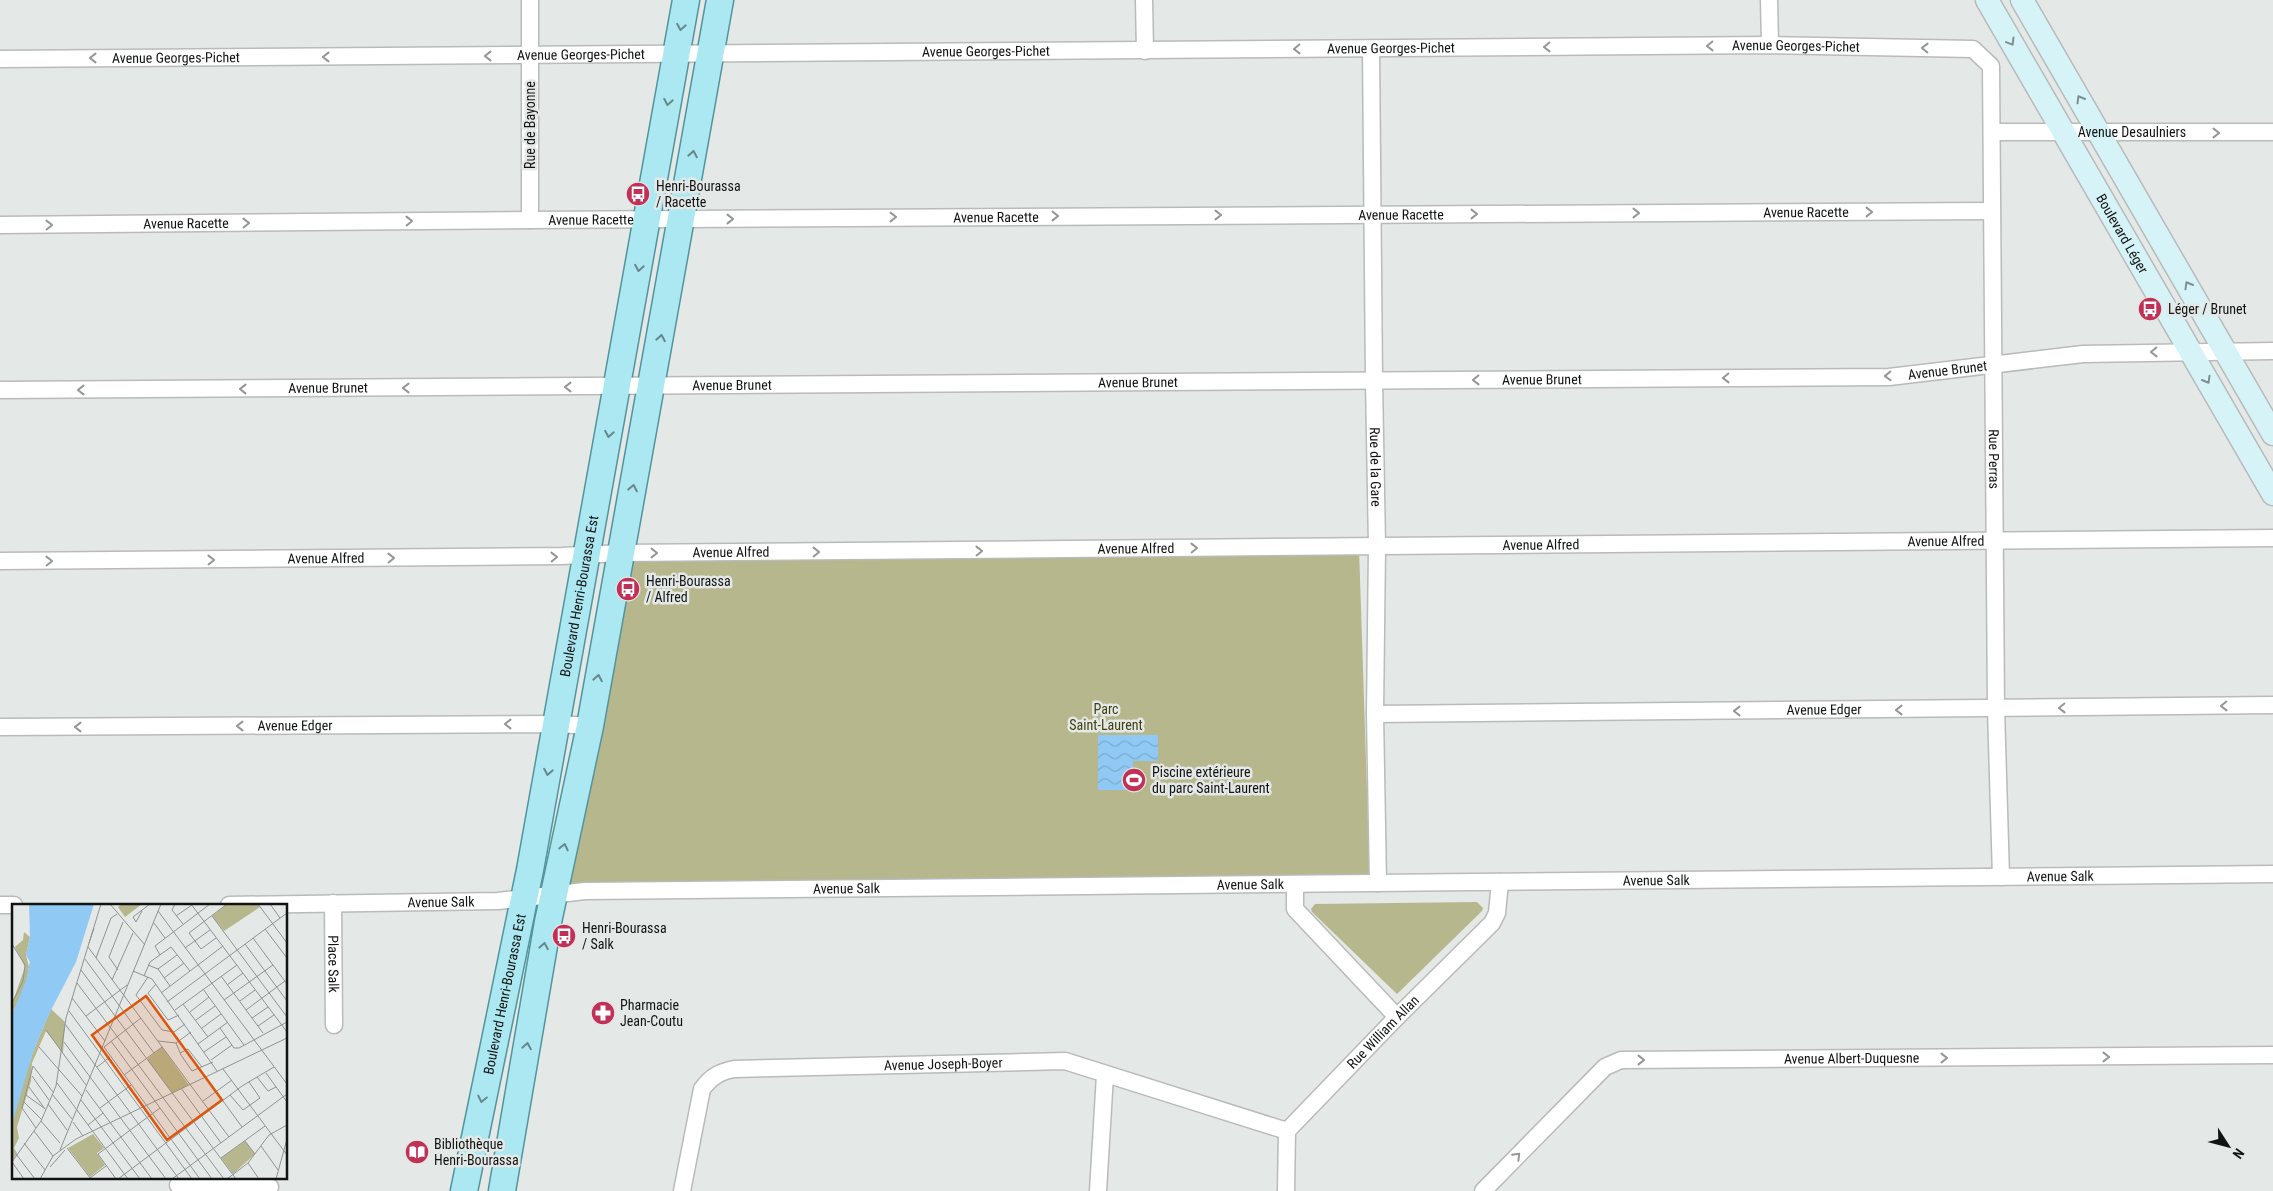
<svg xmlns="http://www.w3.org/2000/svg" width="2273" height="1191" font-family="'Roboto Condensed',sans-serif">
	<style>
		.green { fill: #b6b78c }
		.water { fill: url(#water-waves) }
		.lines { fill: none; stroke-linecap: round; stroke-linejoin: round }
		.minor-casing { stroke: #b8bbba; stroke-width: 19 }
		.secondary-casing { stroke: #b8bbba; stroke-width: 25 }
		.primary-casing { stroke: #52949d; stroke-width: 29 }
		.minor { stroke: #fff; stroke-width: 16 }
		.secondary { stroke: #d6f4f8; stroke-width: 22 }
		.primary { stroke: #ace8f1; stroke-width: 26 }
		.oneway { stroke: #67888d }
		.oneway2 { stroke: #7e8f91 }
		.oneway3 { stroke: #949595 }
		.labels { text-anchor: middle; dominant-baseline: central; stroke-width: 5; stroke-linejoin: round; paint-order: stroke }
		.street-label { font-size: 14px; fill: #121313; stroke: #e4e8e6 }
		.poi-label { font-size: 14px; fill: #121313; stroke: #e4e8e6; text-anchor: start }
		.park-label { font-size: 14px; fill: #414110; stroke: #e4e8e6 }
		.inset-road { fill: none; stroke: #909392; stroke-width: 1 }
		.view { fill: #dd560c; fill-opacity: 0.15; stroke: #dd560c; stroke-width: 2.5 }
		.inset-edge { fill: none; stroke: #121313; stroke-width: 2.5 }
	</style>
	<defs>
		<pattern id="water-waves" width="16" height="10" patternUnits="userSpaceOnUse" patternTransform="scale(1.25)"><rect width="16" height="10" fill="#90c9f4"/><path d="M0 5q4-4 8 0t8 0" fill="none" stroke="#7bacd0"/></pattern>
	</defs>
	<rect width="100%" height="100%" fill="#e4e8e6"/>
	<g class="green">
		<polygon points="1359,548 1370,882 557,885 618,558"/>
		<polygon points="1477,902 1483,908 1482,911 1397,994 1312,912 1311,909 1315,904"/>
	</g>
	<polygon class="water" points="1098,735 1158,735 1158,761 1133,761 1133,790 1098,790"/>
	<g class="lines">
		<g class="minor-casing">
			<g id="minor">
				<polyline points="530,0 530,220"/>
				<polyline points="1144,0 1145,51"/>
				<polyline points="1769,0 1770,45"/>
				<path id="s1" d="M1371,49l3,332 3,165 -2,168 3,169"/>
				<path id="s2" d="M0,59l1770,-14 203,4 18,17 5,643 5,168"/>
				<path id="s3" d="M1992,132h281"/>
				<path id="s4" d="M0,225l530,-5 1461,-9"/>
				<path id="s5" d="M0,390l1889,-13 194,-23 190,-3"/>
				<path id="s6" d="M0,561l562,-5 59,-3 1652,-15"/>
				<path id="s7" d="M1375,714l898,-9"/>
				<path id="s8" d="M0,727l557,-3 33,2"/>
				<polyline points="1295,884 1295,909 1397,1017"/>
				<path id="s9" d="M333,903l1,122"/>
				<polyline points="0,905 14,905"/>
				<path id="s10" d="M229,905l269,-4 87,-10 1688,-17"/>
				<polyline points="178,1185 270,1187"/>
				<path id="s11" d="M682,1191l20,-102c9,-12 17,-17 32,-20l331,-8 222,70"/>
				<polyline points="1098,1191 1105,1075"/>
				<path id="s12" d="M1286,1191l1,-60 110,-114 95,-94 5,-10 3,-31"/>
				<path id="s13" d="M1483,1191l122,-124 16,-7 652,-5"/>
			</g>
		</g>
		<g class="secondary-casing">
			<g id="secondary">
				<path id="s14" d="M1987,0l286,494"/>
				<polyline points="2022,0 2273,434"/>
			</g>
		</g>
		<g class="primary-casing">
			<g id="primary">
				<path id="s15" d="M464,1191l66,-321 156,-870"/>
				<polyline points="502,1191 548,922 590,726 720,0"/>
			</g>
		</g>
		<use href="#minor" class="minor"/>
		<use href="#secondary" class="secondary"/>
		<use href="#primary" class="primary"/>
	</g>
	<defs><path id="oneway-chevron" d="M-2-3.5L2.5 0L-2 3.5" fill="none" stroke-width="1.6" stroke-linecap="round" stroke-linejoin="round" transform="scale(1.25)"/></defs>
	<g class="oneway">
		<use href="#oneway-chevron" transform="translate(681 27) rotate(100)"/>
		<use href="#oneway-chevron" transform="translate(668 102) rotate(100)"/>
		<use href="#oneway-chevron" transform="translate(693 154) rotate(-80)"/>
		<use href="#oneway-chevron" transform="translate(639 268) rotate(100)"/>
		<use href="#oneway-chevron" transform="translate(661 338) rotate(-80)"/>
		<use href="#oneway-chevron" transform="translate(609 434) rotate(100)"/>
		<use href="#oneway-chevron" transform="translate(633 488) rotate(-79)"/>
		<use href="#oneway-chevron" transform="translate(598 678) rotate(-80)"/>
		<use href="#oneway-chevron" transform="translate(548 772) rotate(100)"/>
		<use href="#oneway-chevron" transform="translate(564 847) rotate(-78)"/>
		<use href="#oneway-chevron" transform="translate(544 946) rotate(-80)"/>
		<use href="#oneway-chevron" transform="translate(527 1046) rotate(-80)"/>
		<use href="#oneway-chevron" transform="translate(482 1099) rotate(102)"/>
	</g>
	<g class="oneway2">
		<use href="#oneway-chevron" transform="translate(2011 42) rotate(59)"/>
		<use href="#oneway-chevron" transform="translate(2080 99) rotate(-120)"/>
		<use href="#oneway-chevron" transform="translate(2188 285) rotate(-120)"/>
		<use href="#oneway-chevron" transform="translate(2207 380) rotate(60)"/>
	</g>
	<g class="oneway3">
		<use href="#oneway-chevron" transform="translate(1710 46) rotate(179)"/>
		<use href="#oneway-chevron" transform="translate(1547 47) rotate(179)"/>
		<use href="#oneway-chevron" transform="translate(1925 48) rotate(-179)"/>
		<use href="#oneway-chevron" transform="translate(1297 49) rotate(179)"/>
		<use href="#oneway-chevron" transform="translate(488 56) rotate(180)"/>
		<use href="#oneway-chevron" transform="translate(326 57) rotate(180)"/>
		<use href="#oneway-chevron" transform="translate(93 58) rotate(180)"/>
		<use href="#oneway-chevron" transform="translate(2216 133)"/>
		<use href="#oneway-chevron" transform="translate(1869 212)"/>
		<use href="#oneway-chevron" transform="translate(1636 213)"/>
		<use href="#oneway-chevron" transform="translate(1474 214)"/>
		<use href="#oneway-chevron" transform="translate(1218 215)"/>
		<use href="#oneway-chevron" transform="translate(1055 216)"/>
		<use href="#oneway-chevron" transform="translate(893 217)"/>
		<use href="#oneway-chevron" transform="translate(730 219)"/>
		<use href="#oneway-chevron" transform="translate(409 221) rotate(-1)"/>
		<use href="#oneway-chevron" transform="translate(246 223) rotate(-1)"/>
		<use href="#oneway-chevron" transform="translate(49 225) rotate(-1)"/>
		<use href="#oneway-chevron" transform="translate(2154 352) rotate(179)"/>
		<use href="#oneway-chevron" transform="translate(1888 376) rotate(178)"/>
		<use href="#oneway-chevron" transform="translate(1726 378) rotate(179)"/>
		<use href="#oneway-chevron" transform="translate(1476 380) rotate(179)"/>
		<use href="#oneway-chevron" transform="translate(568 387) rotate(180)"/>
		<use href="#oneway-chevron" transform="translate(406 388) rotate(180)"/>
		<use href="#oneway-chevron" transform="translate(243 389) rotate(180)"/>
		<use href="#oneway-chevron" transform="translate(81 390) rotate(180)"/>
		<use href="#oneway-chevron" transform="translate(1194 548) rotate(-1)"/>
		<use href="#oneway-chevron" transform="translate(979 551) rotate(-1)"/>
		<use href="#oneway-chevron" transform="translate(816 552) rotate(-1)"/>
		<use href="#oneway-chevron" transform="translate(654 553)"/>
		<use href="#oneway-chevron" transform="translate(554 557) rotate(-1)"/>
		<use href="#oneway-chevron" transform="translate(391 558) rotate(-1)"/>
		<use href="#oneway-chevron" transform="translate(211 560) rotate(-1)"/>
		<use href="#oneway-chevron" transform="translate(49 561) rotate(-1)"/>
		<use href="#oneway-chevron" transform="translate(2224 706) rotate(179)"/>
		<use href="#oneway-chevron" transform="translate(2062 708) rotate(179)"/>
		<use href="#oneway-chevron" transform="translate(1899 710) rotate(180)"/>
		<use href="#oneway-chevron" transform="translate(1737 711) rotate(180)"/>
		<use href="#oneway-chevron" transform="translate(508 724) rotate(180)"/>
		<use href="#oneway-chevron" transform="translate(240 726) rotate(180)"/>
		<use href="#oneway-chevron" transform="translate(78 727) rotate(180)"/>
		<use href="#oneway-chevron" transform="translate(2106 1057)"/>
		<use href="#oneway-chevron" transform="translate(1944 1058)"/>
		<use href="#oneway-chevron" transform="translate(1641 1060)"/>
		<use href="#oneway-chevron" transform="translate(1517 1156) rotate(-45)"/>
	</g>
	<defs>
		<g id="bus-disc" transform="scale(1.25)"><circle r="9.5" fill="#c13157" stroke="#e4e8e6"/><path d="M-5-6H5V4H4V6H2V4H-2V6H-4V4H-5ZM-3.5-4V0h7V-4ZM-3.5 1.2v1.5H-2V1.2ZM2 1.2v1.5H3.5V1.2Z" fill="#fff"/></g>
		<g id="stadium-disc" transform="scale(1.25)"><circle r="9.5" fill="#c13157" stroke="#e4e8e6"/><path d="M0-5a6.5 5 0 1 0 0 10a6.5 5 0 1 0 0-10ZM-3.5-1.8h7v3.6h-7Z" fill="#fff"/></g>
		<g id="pharmacy-disc" transform="scale(1.25)"><circle r="9.5" fill="#c13157" stroke="#e4e8e6"/><path d="M-2-6h4v4h4v4h-4v4h-4v-4h-4v-4h4Z" fill="#fff"/></g>
		<g id="library-disc" transform="scale(1.25)"><circle r="9.5" fill="#c13157" stroke="#e4e8e6"/><path d="M-6-4Q-3-5.5-.7-3.5V5Q-3 3-6 4ZM6-4Q3-5.5 .7-3.5V5Q3 3 6 4Z" fill="#fff"/></g>
	</defs>
	<g fill-rule="evenodd">
		<use href="#bus-disc" x="638" y="194"/>
		<use href="#bus-disc" x="2150" y="309"/>
		<use href="#bus-disc" x="628" y="589"/>
		<use href="#stadium-disc" x="1134" y="780"/>
		<use href="#bus-disc" x="564" y="936"/>
		<use href="#pharmacy-disc" x="603" y="1013"/>
		<use href="#library-disc" x="417" y="1152"/>
	</g>
	<g class="labels">
		<g class="street-label">
			<text stroke="none"><textPath href="#s2" startOffset="1796">Avenue Georges-Pichet</textPath></text>
			<text stroke="none"><textPath href="#s2" startOffset="1391">Avenue Georges-Pichet</textPath></text>
			<text stroke="none"><textPath href="#s2" startOffset="986">Avenue Georges-Pichet</textPath></text>
			<text stroke="none"><textPath href="#s2" startOffset="581">Avenue Georges-Pichet</textPath></text>
			<text stroke="none"><textPath href="#s2" startOffset="176">Avenue Georges-Pichet</textPath></text>
			<text transform="translate(530 125) rotate(-90)">Rue de Bayonne</text>
			<text stroke="none"><textPath href="#s3" startOffset="140">Avenue Desaulniers</textPath></text>
			<text stroke="none"><textPath href="#s4" startOffset="1806">Avenue Racette</textPath></text>
			<text stroke="none"><textPath href="#s4" startOffset="1401">Avenue Racette</textPath></text>
			<text stroke="none"><textPath href="#s4" startOffset="996">Avenue Racette</textPath></text>
			<text stroke="none"><textPath href="#s4" startOffset="591">Avenue Racette</textPath></text>
			<text stroke="none"><textPath href="#s4" startOffset="186">Avenue Racette</textPath></text>
			<text stroke="none"><textPath href="#s14" startOffset="270">Boulevard Léger</textPath></text>
			<text stroke="none"><textPath href="#s5" startOffset="1948">Avenue Brunet</textPath></text>
			<text stroke="none"><textPath href="#s5" startOffset="1542">Avenue Brunet</textPath></text>
			<text stroke="none"><textPath href="#s5" startOffset="1138">Avenue Brunet</textPath></text>
			<text stroke="none"><textPath href="#s5" startOffset="732">Avenue Brunet</textPath></text>
			<text stroke="none"><textPath href="#s5" startOffset="328">Avenue Brunet</textPath></text>
			<text stroke="none"><textPath href="#s2" startOffset="2391">Rue Perras</textPath></text>
			<text stroke="none"><textPath href="#s1" startOffset="418">Rue de la Gare</textPath></text>
			<text stroke="none"><textPath href="#s6" startOffset="1946">Avenue Alfred</textPath></text>
			<text stroke="none"><textPath href="#s6" startOffset="1541">Avenue Alfred</textPath></text>
			<text stroke="none"><textPath href="#s6" startOffset="1136">Avenue Alfred</textPath></text>
			<text stroke="none"><textPath href="#s6" startOffset="731">Avenue Alfred</textPath></text>
			<text stroke="none"><textPath href="#s6" startOffset="326">Avenue Alfred</textPath></text>
			<text stroke="none"><textPath href="#s15" startOffset="606">Boulevard Henri-Bourassa Est</textPath></text>
			<text stroke="none"><textPath href="#s7" startOffset="449">Avenue Edger</textPath></text>
			<text stroke="none"><textPath href="#s8" startOffset="295">Avenue Edger</textPath></text>
			<text stroke="none"><textPath href="#s10" startOffset="1832">Avenue Salk</textPath></text>
			<text stroke="none"><textPath href="#s10" startOffset="1428">Avenue Salk</textPath></text>
			<text stroke="none"><textPath href="#s10" startOffset="1022">Avenue Salk</textPath></text>
			<text stroke="none"><textPath href="#s10" startOffset="618">Avenue Salk</textPath></text>
			<text stroke="none"><textPath href="#s10" startOffset="212">Avenue Salk</textPath></text>
			<text stroke="none"><textPath href="#s9" startOffset="61">Place Salk</textPath></text>
			<text stroke="none"><textPath href="#s15" startOffset="201">Boulevard Henri-Bourassa Est</textPath></text>
			<text stroke="none"><textPath href="#s12" startOffset="198">Rue William Allan</textPath></text>
			<text stroke="none"><textPath href="#s13" startOffset="422">Avenue Albert-Duquesne</textPath></text>
			<text stroke="none"><textPath href="#s11" startOffset="352">Avenue Joseph-Boyer</textPath></text>
		</g>
		<g class="poi-label">
			<text x="656" y="186">Henri-Bourassa<tspan x="656" dy="16">/ Racette</tspan></text>
			<text x="2168" y="309">Léger / Brunet</text>
			<text x="646" y="581">Henri-Bourassa<tspan x="646" dy="16">/ Alfred</tspan></text>
			<text x="1152" y="772">Piscine extérieure<tspan x="1152" dy="16">du parc Saint-Laurent</tspan></text>
			<text x="582" y="928">Henri-Bourassa<tspan x="582" dy="16">/ Salk</tspan></text>
			<text x="620" y="1005">Pharmacie<tspan x="620" dy="16">Jean-Coutu</tspan></text>
			<text x="434" y="1144">Bibliothèque<tspan x="434" dy="16">Henri-Bourassa</tspan></text>
		</g>
		<g class="park-label">
			<text x="1106" y="709">Parc<tspan x="1106" dy="16">Saint-Laurent</tspan></text>
		</g>
	</g>
	<g transform="translate(12 904)">
		<rect width="275" height="275" fill="#e4e8e6"/>
		<path d="M109,0h21l-17,13 -7,-10zM215,0h31l2,3 -36,24 -12,-15zM12,28l6,5 -4,18 3,12 -5,26 -11,18 -1,-7 13,-37 -10,-20 8,-7zM39,105l14,13 -2,31 -17,-22 -14,32 -1,18 -14,46 2,11 -5,10 3,5 -5,9 1,-47 20,-63zM150,143l27,38 -17,8 -25,-34zM81,230l11,14 -7,5 8,12 -15,12 -22,-29zM233,237l10,13 -22,20 -12,-16z" fill="#b6b78c"/>
		<path d="M17,0h65l-18,58 -27,52 -16,38 -21,72v-110l14,-33 4,-19 -4,-7 4,-18z" fill="#90c9f4"/>
		<path class="inset-road" d="M98,0l35,41M163,0l-3,6 11,14M179,0l96,128M246,0l29,39M258,0l10,14M130,7l-6,11 -3,-5 17,-13M146,7l129,173M164,12l16,-11M200,12l75,101M142,19l11,15M253,25l22,29M204,34l-15,11 -12,-16 38,-29M241,34l34,46M77,39l5,-15M0,40l13,21 -2,16 -11,22M233,40l42,57M76,43l141,190M173,44l25,-18M148,51l-5,-9 55,-42M84,54l15,-40 6,-4M73,55l69,94M136,61l10,4 12,17M146,65l19,-14M69,66l155,209M106,66l-9,-13 14,-35M121,67l19,8 65,92M132,72l6,-14 21,-15 19,24M209,72l42,57M136,73l-12,18 26,35 12,2 11,-8M152,74l20,-15M100,76l21,-47M65,79l147,196M144,80l-8,9 20,27 11,-5M215,81l16,-12M191,85l41,56M149,89l62,-47M60,94l33,43M212,96l49,-35M228,97l15,-11M155,98l120,-89M171,100l25,33M163,106l62,-45M234,106l39,-29M57,107l123,168M178,108l19,-15M74,112l41,-31M129,114l-37,29 96,132M240,114l16,-11M184,116l19,-14M53,120l114,155M246,122l16,-11M190,124l19,-14M208,124l14,20h5l48,-26M34,126l40,55M99,137l101,138M146,137l18,2 15,-11M52,138l102,137M164,139l5,12 11,16 21,-9M186,140l30,-22M27,143l43,49M192,148l22,-15M168,149l8,-4 14,18M199,156l21,-15M21,162l-11,42 14,20M21,162l20,26M85,163l13,-10M211,165l64,86M254,169l21,29M112,171l38,-28M20,172l17,24M245,173l11,14 8,-4M45,179l71,96M17,183l16,22M169,184l40,55M74,186l66,89M40,190l20,25M14,191l18,13M218,191l13,15 17,-12 -11,-16M69,196l59,79M191,197l29,-21M211,197l19,26M12,198l18,18M36,200l19,26M88,204l31,-23M29,217l19,22M61,218l10,14M76,221l15,-12M22,227l19,25M233,237l10,13M12,239l21,27M249,242l17,24M55,244l24,31M48,246l101,-246M4,250l19,25M209,254l44,-32M0,258l29,-41 15,-35 10,-68 35,-114M0,258l12,17M236,259l11,16M38,263l15,-17M78,274l16,-12M28,275l13,-23 23,-17 211,-101M104,275l-18,-25 62,-46M106,275l124,-93 32,-19M160,275l115,-85M215,275l21,-16 21,-28 18,-10M264,275l11,-40"/>
		<path class="view" d="M134,92l76,104 -55,40 -75,-105z"/>
		<rect width="275" height="275" class="inset-edge"/>
	</g>
	<g transform="translate(2228 1146) rotate(126)" stroke="#e4e8e6" stroke-width="4" paint-order="stroke">
	<path d="M0-4L9 19L0 12L-9 19Z" fill="#121313"/>
	<text y="-8" font-size="14" font-weight="bold" text-anchor="middle" fill="#121313">N</text>
	</g>
</svg>
